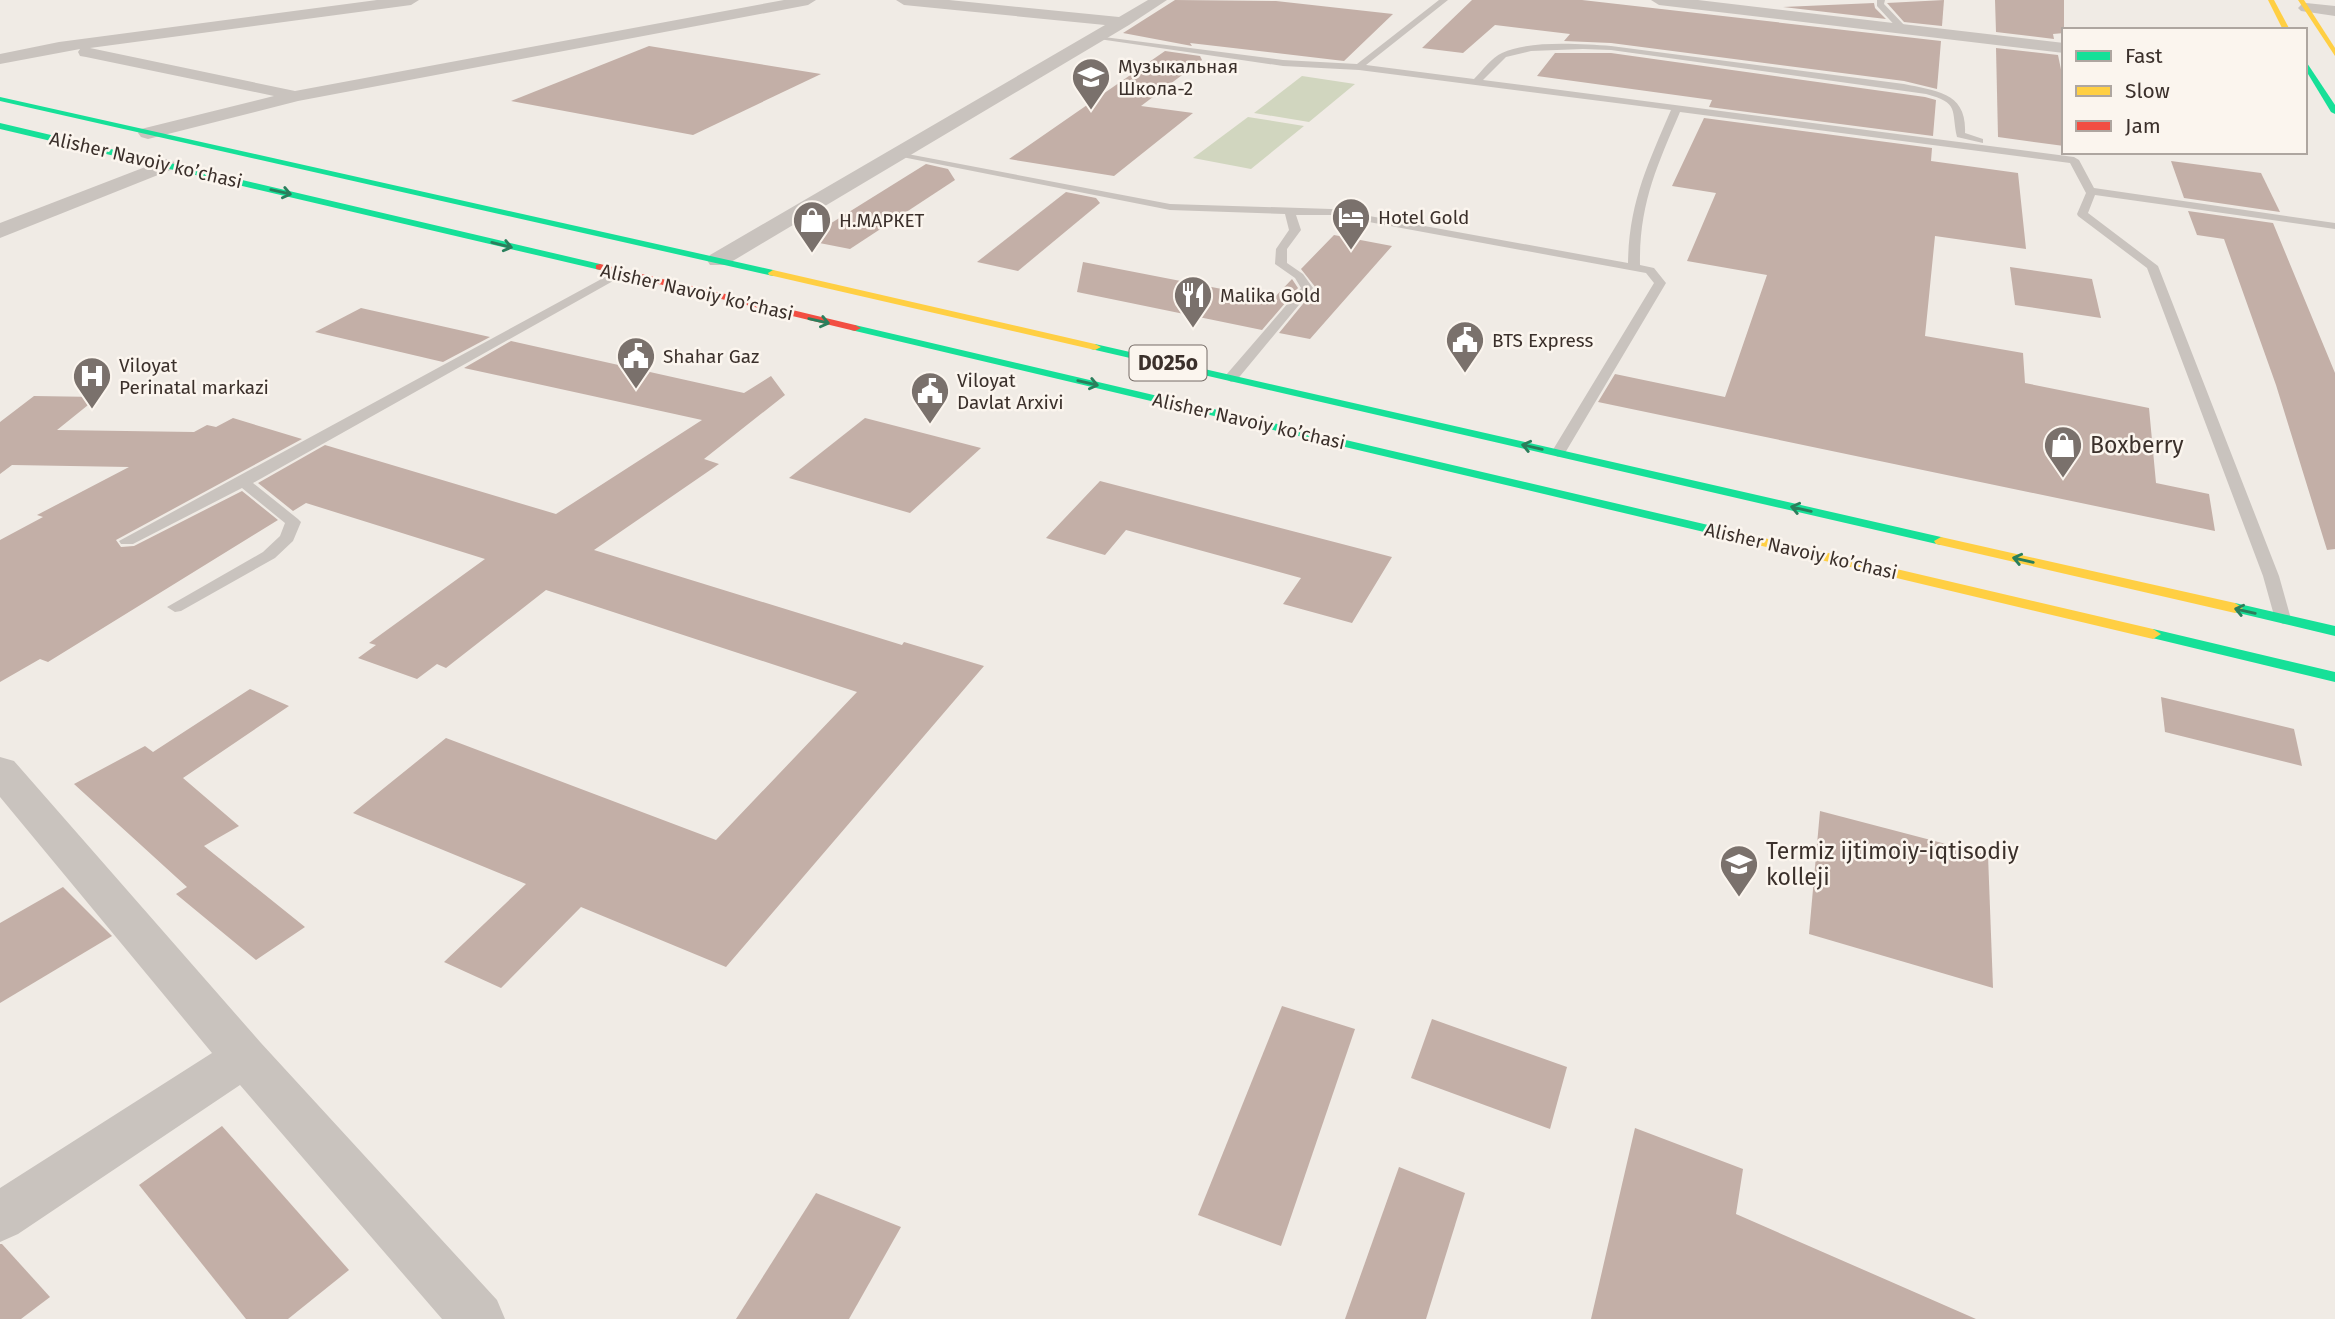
<svg xmlns="http://www.w3.org/2000/svg" width="2335" height="1319" font-family="'Fira Sans',sans-serif">
	<style>
		.green { fill: #d1d6bf }
		.building { fill: #c3afa7 }
		.lines { fill: none; stroke-linecap: round; stroke-linejoin: round }
		.lane { fill: #c9c3be; fill-rule: evenodd }
		.street { fill: #c9c3be; fill-rule: evenodd }
		.fast { fill: #16e098; fill-rule: evenodd }
		.slow { fill: #ffcf43; fill-rule: evenodd }
		.jam { fill: #f24e42; fill-rule: evenodd }
		.oneway { stroke: #2a7f5c }
		.labels { text-anchor: middle; dominant-baseline: central; stroke-width: 5; stroke-linejoin: round; paint-order: stroke }
		.far-poi-label { font-size: 19px; fill: #3b302b; stroke: #fbf5ee; text-anchor: start }
		.far-street-label { font-size: 19px; fill: #3b302b; stroke: #fbf5ee }
		.shield { fill: #fbf5ee; stroke: #756b66; stroke-width: 2 }
		.shield-label { font-size: 21px; font-weight: bold; fill: #3b302b }
		.poi-label { font-size: 23px; fill: #3b302b; stroke: #fbf5ee; text-anchor: start }
	</style>
	<rect width="100%" height="100%" fill="#f0ebe5"/>
	<g class="green">
		<polygon points="1302,76 1355,84 1309,122 1254,113"/>
		<polygon points="1248,117 1304,126 1251,169 1193,158"/>
	</g>
	<g class="building">
		<polygon points="1175,0 1276,1 1393,14 1344,61 1190,43 1192,46 1123,33"/>
		<polygon points="1472,0 1582,0 1941,41 1937,89 1904,81 1611,43 1564,41 1570,34 1495,25 1463,53 1422,48"/>
		<polygon points="1944,0 1942,26 1904,22 1887,3"/>
		<polygon points="1995,0 2064,0 2064,33 2053,34 2054,39 1996,32"/>
		<polygon points="1874,3 1875,8 1886,19 1783,7"/>
		<polygon points="649,46 821,74 693,135 511,101"/>
		<polygon points="1996,48 2058,55 2064,84 2064,146 1998,137"/>
		<polygon points="1165,51 1200,56 1202,60 1141,106 1193,113 1114,176 1009,159"/>
		<polygon points="1555,53 1611,53 1925,97 1936,100 1933,136 1709,107 1712,100 1537,76"/>
		<polygon points="1704,118 1932,148 1931,161 2018,173 2026,249 1935,236 1925,336 2023,353 2025,383 2149,408 2156,483 2209,494 2215,531 1598,402 1615,374 1725,397 1767,275 1687,261 1716,193 1672,186"/>
		<polygon points="2171,161 2261,173 2280,212 2184,198"/>
		<polygon points="926,164 948,169 955,180 850,249 804,240"/>
		<polygon points="1066,192 1096,198 1100,203 1018,271 977,262"/>
		<polygon points="2188,211 2273,223 2335,373 2335,549 2327,550 2276,385 2224,239 2197,235"/>
		<polygon points="1334,235 1392,246 1310,339 1279,333 1316,288 1301,269"/>
		<polygon points="1083,262 1273,299 1292,279 1298,288 1262,330 1077,292"/>
		<polygon points="2010,267 2092,279 2101,318 2015,305"/>
		<polygon points="361,308 490,337 443,362 315,332"/>
		<polygon points="511,341 744,393 771,376 785,395 704,459 719,464 594,550 902,645 904,642 984,666 726,967 581,907 501,988 444,962 526,884 353,813 446,738 716,840 857,692 546,590 446,668 437,664 417,679 358,658 376,645 369,643 485,559 306,503 293,511 258,483 325,445 556,514 702,420 464,368"/>
		<polygon points="34,396 98,397 57,430 194,432 207,425 216,427 233,418 302,439 116,540 121,547 134,546 242,491 278,520 48,662 40,659 0,682 0,540 43,517 37,515 129,467 12,465 0,474 0,422"/>
		<polygon points="865,418 981,448 910,513 789,478"/>
		<polygon points="1100,481 1392,557 1352,623 1283,604 1301,578 1126,530 1105,555 1046,538"/>
		<polygon points="250,689 289,706 183,778 239,826 204,846 305,927 256,960 176,894 187,887 74,784 145,746 153,752"/>
		<polygon points="2161,697 2294,729 2302,766 2165,732"/>
		<polygon points="1820,811 1988,855 1993,988 1809,934"/>
		<polygon points="63,887 112,936 0,1003 0,923"/>
		<polygon points="1282,1006 1355,1029 1281,1246 1198,1215"/>
		<polygon points="1432,1019 1567,1067 1550,1129 1411,1078"/>
		<polygon points="222,1126 349,1270 288,1319 246,1319 139,1185"/>
		<polygon points="1635,1128 1743,1169 1736,1214 1976,1319 1591,1319"/>
		<polygon points="1399,1167 1465,1193 1426,1319 1345,1319"/>
		<polygon points="816,1193 901,1227 849,1319 736,1319"/>
		<polygon points="0,1244 2,1244 50,1297 21,1319 0,1319"/>
	</g>
	<g class="lines">
		<g class="lane">
			<path d="M1439,0h9l-82,65 108,14c8,-8 18,-22 28,-26 28,-13 78,-9 109,-7l293,38c32,7 63,8 61,49l18,6v4l-26,-6c-6,-27 3,-34 -31,-43l-315,-44 -28,-1 -52,2 -25,6 -23,23 591,77 5,3 15,28 241,35v6l-240,-34 -7,18 70,53 121,310 12,43 -2,4 -6,1 -8,-5 -12,-43 -116,-308 -69,-52 -1,-2 9,-21 -16,-30 -390,-51c-23,54 -41,92 -40,153l14,3 12,15 -101,170 -7,4 -7,-4 103,-170 -8,-10 -315,-58h-35l5,15 -14,19v14l16,11 10,14 -77,93 -5,1 -7,-4 2,-3 75,-87 -6,-10 -20,-14 1,-15 13,-19 -4,-16 -115,-4 -278,-55 5,-3 273,52 161,5 297,54c1,-61 20,-99 43,-153l-312,-40 -76,-4 -191,-28 4,-2 187,24 74,4z"/>
			<polygon points="1877,0 1885,0 1884,4 1906,27 1906,31 1900,31 1877,6"/>
			<polygon points="618,270 624,274 622,276 253,483 298,519 301,522 293,541 275,558 181,611 175,612 167,607 263,552 280,536 285,523 242,488 133,544 121,544 119,541"/>
		</g>
		<g class="street">
			<polygon points="377,0 419,0 411,5 90,48 295,91 784,0 816,0 808,5 298,101 148,139 141,137 138,133 141,129 274,96 86,57 80,56 78,52 80,49 0,64 0,54 59,42"/>
			<polygon points="896,0 949,0 1119,17 1148,0 1167,0 1129,25 726,265 710,265 707,260 710,255 1105,25 904,5"/>
			<polygon points="1651,0 1698,0 2064,43 2064,53 1659,5"/>
			<polygon points="2306,3 2335,6 2335,16 2301,11 2298,8 2301,5"/>
			<polygon points="166,159 173,161 176,165 173,169 0,238 0,223"/>
			<polygon points="0,757 14,761 261,1043 497,1300 505,1319 442,1319 240,1085 18,1234 0,1242 0,1188 212,1053 0,797"/>
		</g>
		<g class="fast">
			<polygon points="2305,60 2335,105 2335,114 2331,112 2305,69"/>
			<polygon points="0,97 773,270 778,273 773,276 0,101"/>
			<polygon points="0,123 600,264 605,267 600,270 0,129"/>
			<polygon points="855,325 1721,528 1728,532 1721,536 851,330 849,328"/>
			<polygon points="1095,344 1941,537 1948,541 1941,545 1091,349 1091,345"/>
			<polygon points="2235,603 2335,626 2335,636 2230,611 2227,608"/>
			<polygon points="2153,629 2335,672 2335,682 2148,637 2145,634"/>
		</g>
		<g class="slow">
			<polygon points="2268,0 2274,0 2290,30 2283,30"/>
			<polygon points="2298,0 2304,0 2335,48 2335,56"/>
			<polygon points="773,270 1095,344 1101,347 1095,350 769,275 768,273"/>
			<polygon points="1721,528 2153,629 2161,634 2153,639 1716,535 1714,532"/>
			<polygon points="1941,537 2235,603 2243,608 2235,613 1936,544 1934,541"/>
		</g>
		<polygon class="jam" points="600,264 855,325 861,328 855,331 596,269 596,265"/>
	</g>
	<defs><path id="oneway-shaft" d="M-6 0H5M1.5-3L5.5 0L1.5 3" fill="none" stroke-width="1.6" stroke-linecap="round" stroke-linejoin="round" transform="scale(1.75)"/></defs>
	<g class="oneway">
		<use href="#oneway-shaft" transform="translate(281 192) rotate(13)"/>
		<use href="#oneway-shaft" transform="translate(502 245) rotate(14)"/>
		<use href="#oneway-shaft" transform="translate(819 321) rotate(13)"/>
		<use href="#oneway-shaft" transform="translate(1088 383) rotate(13)"/>
		<use href="#oneway-shaft" transform="translate(1532 447) rotate(-167)"/>
		<use href="#oneway-shaft" transform="translate(1801 509) rotate(-167)"/>
		<use href="#oneway-shaft" transform="translate(2023 560) rotate(-167)"/>
		<use href="#oneway-shaft" transform="translate(2245 611) rotate(-167)"/>
	</g>
	<defs>
		<g id="school-pin" transform="scale(2.0125)"><path d="M0 17L-7.5 6A9.5 9.5 0 1 1 7.5 6Z" fill="#7a716c" stroke="#fbf5ee"/><path d="M0-5L7-2L0 1L-7-2ZM-4 1L0 2.5L4 1V4Q0 6-4 4Z" fill="#fff"/></g>
		<g id="hotel-pin" transform="scale(2.0125)"><path d="M0 17L-7.5 6A9.5 9.5 0 1 1 7.5 6Z" fill="#7a716c" stroke="#fbf5ee"/><path d="M-6-4.5h1.5V1H6V5H4.5V3h-9V5H-6ZM-4 0a1.8 1.8 0 1 1 3.6 0ZM.5 0V-2.5h3Q6-2.5 6 0Z" fill="#fff"/></g>
		<g id="shop-pin" transform="scale(2.0125)"><path d="M0 17L-7.5 6A9.5 9.5 0 1 1 7.5 6Z" fill="#7a716c" stroke="#fbf5ee"/><path d="M-5-2.5h2.3a2.7 3.5 0 0 1 5.4 0H5L5.5 6h-11ZM-1.5-2.5h3a1.5 2.3 0 0 0-3 0Z" fill="#fff"/></g>
		<g id="restaurant-pin" transform="scale(2.0125)"><path d="M0 17L-7.5 6A9.5 9.5 0 1 1 7.5 6Z" fill="#7a716c" stroke="#fbf5ee"/><path d="M-5-6h1v4h1v-4h1v4h1v-4h1v5L-1.5 .5V6h-2V.5L-5-1ZM5-6V6H3V1.5H1.5Q1.5-4 5-6Z" fill="#fff"/></g>
		<g id="civic-pin" transform="scale(2.0125)"><path d="M0 17L-7.5 6A9.5 9.5 0 1 1 7.5 6Z" fill="#7a716c" stroke="#fbf5ee"/><path d="M-.6-6.5H3V-4.5H.6V-3L4-1V1h2V6H-6V1h2V-1L-.6-3ZM-1.2 2.5V6h2.4V2.5Z" fill="#fff"/></g>
		<g id="hospital-pin" transform="scale(2.0125)"><path d="M0 17L-7.5 6A9.5 9.5 0 1 1 7.5 6Z" fill="#7a716c" stroke="#fbf5ee"/><path d="M-5-5h3v3.5h4V-5h3V5h-3V1.5h-4V5h-3Z" fill="#fff"/></g>
		<g id="university-pin" transform="scale(2.0125)"><path d="M0 17L-7.5 6A9.5 9.5 0 1 1 7.5 6Z" fill="#7a716c" stroke="#fbf5ee"/><path d="M0-5L7-2L0 1L-7-2ZM-4 1L0 2.5L4 1V4Q0 6-4 4Z" fill="#fff"/></g>
	</defs>
	<g fill-rule="evenodd">
		<use href="#school-pin" x="1091" y="77"/>
		<use href="#hotel-pin" x="1351" y="217"/>
		<use href="#shop-pin" x="812" y="220"/>
		<use href="#restaurant-pin" x="1193" y="295"/>
		<use href="#civic-pin" x="1465" y="340"/>
		<use href="#civic-pin" x="636" y="356"/>
		<use href="#hospital-pin" x="92" y="376"/>
		<use href="#civic-pin" x="930" y="391"/>
		<use href="#shop-pin" x="2063" y="445"/>
		<use href="#university-pin" x="1739" y="864"/>
	</g>
	<g class="labels">
		<g class="far-poi-label">
			<text x="1118" y="66">Музыкальная<tspan x="1118" dy="22">Школа-2</tspan></text>
			<text x="1378" y="217">Hotel Gold</text>
			<text x="839" y="220">Н.МАРКЕТ</text>
			<text x="1220" y="295">Malika Gold</text>
			<text x="1492" y="340">BTS Express</text>
			<text x="663" y="356">Shahar Gaz</text>
			<text x="119" y="365">Viloyat<tspan x="119" dy="22">Perinatal markazi</tspan></text>
			<text x="957" y="380">Viloyat<tspan x="957" dy="22">Davlat Arxivi</tspan></text>
		</g>
		<g class="far-street-label">
			<text transform="translate(146 160) rotate(13)">Alisher Navoiy ko’chasi</text>
			<text transform="translate(697 292) rotate(13)">Alisher Navoiy ko’chasi</text>
			<text transform="translate(1249 421) rotate(13)">Alisher Navoiy ko’chasi</text>
			<text transform="translate(1801 551) rotate(13)">Alisher Navoiy ko’chasi</text>
		</g>
		<rect class="shield" x="1129.5" y="345.5" width="77" height="35" rx="5"/>
		<g class="shield-label">
			<text x="1168" y="363">D025o</text>
		</g>
		<g class="poi-label">
			<text x="2090" y="445">Boxberry</text>
			<text x="1766" y="851">Termiz ijtimoiy-iqtisodiy<tspan x="1766" dy="26">kolleji</tspan></text>
		</g>
	</g>
	<rect x="2062" y="28" width="245" height="126" fill="#fbf5ee" stroke="#aea6a0" stroke-width="2"/>
	<rect x="2076" y="51" width="35" height="10" fill="#16e098" stroke="#aea6a0" stroke-width="2"/>
	<text x="2125" y="63" font-size="21" fill="#3b302b">Fast</text>
	<rect x="2076" y="86" width="35" height="10" fill="#ffcf43" stroke="#aea6a0" stroke-width="2"/>
	<text x="2125" y="98" font-size="21" fill="#3b302b">Slow</text>
	<rect x="2076" y="121" width="35" height="10" fill="#f24e42" stroke="#aea6a0" stroke-width="2"/>
	<text x="2125" y="133" font-size="21" fill="#3b302b">Jam</text>
</svg>
